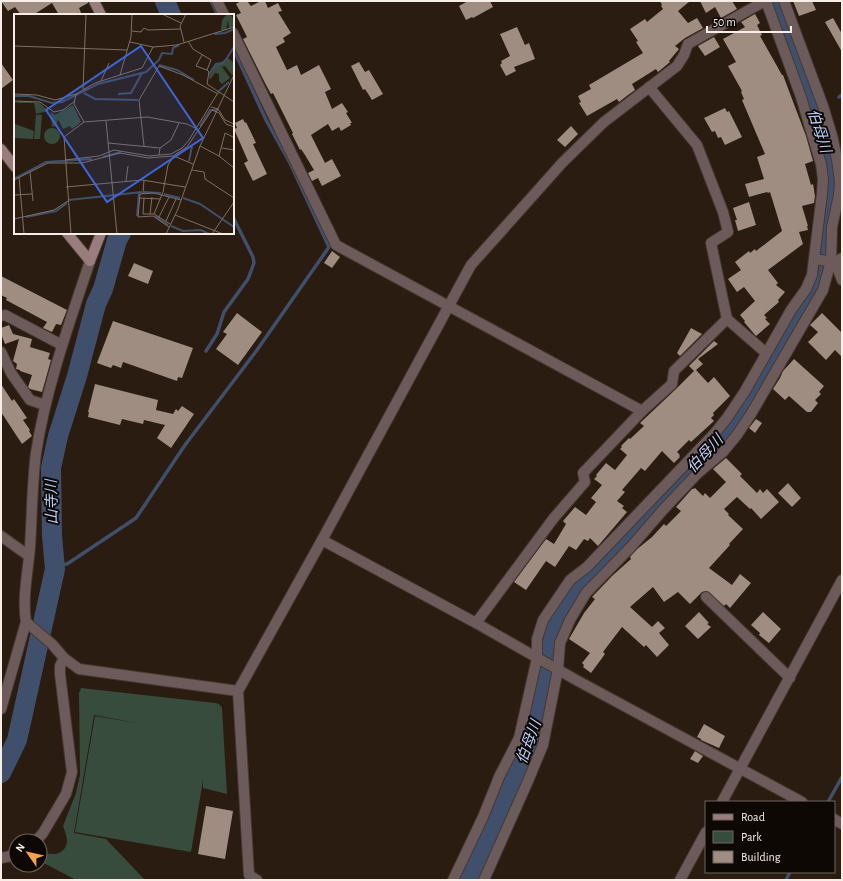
<svg xmlns="http://www.w3.org/2000/svg" width="843" height="881" font-family="'Alegreya Sans','Noto Sans JP',sans-serif">
	<style>
		.green { fill: #384c3d }
		.lines { fill: none; stroke-linecap: round; stroke-linejoin: round }
		.stream { stroke: #404f6b; stroke-width: 3.5 }
		.river { stroke: #404f6b; stroke-width: 20 }
		.building { fill: #9e8d80 }
		.street-casing { stroke: #47392f; stroke-width: 12 }
		.secondary-casing { stroke: #47392f; stroke-width: 12 }
		.street { stroke: #6d5b5c; stroke-width: 10 }
		.secondary { stroke: #997d7e; stroke-width: 10 }
		.labels { text-anchor: middle; dominant-baseline: central; stroke-width: 4; stroke-linejoin: round; paint-order: stroke }
		.water-label { font-size: 15px; font-style: italic; fill: #b7cef8; stroke: #0e0805 }
		.inset-river { fill: none; stroke: #404f6b; stroke-width: 2 }
		.inset-road { fill: none; stroke: #7c7067; stroke-width: 1 }
		.view { fill: #3e66da; fill-opacity: 0.15; stroke: #3e66da; stroke-width: 2 }
		.inset-edge { fill: none; stroke: #f8eee7; stroke-width: 2 }
	</style>
	<rect width="100%" height="100%" fill="#2a1c11"/>
	<path class="green" d="M81,688l134,15 4,1 3,4 5,86 -24,-6v-8l-12,72 -116,-20 20,-116 47,8 -48,-9 -20,118 32,6 39,41h-69l-36,-19v-10c10,5 25,5 27,-9 0,-5 -2,-11 -4,-16l13,-33 4,-18 -1,-82z"/>
	<g class="lines">
		<g class="stream">
			<polyline points="211,1 218,15"/>
			<polyline points="839,97 842,95"/>
			<polyline points="206,351 217,334 224,312 248,279 254,263 253,257 233,217"/>
			<polyline points="55,565 67,564 136,518 185,445 257,350 329,247 290,163 266,120 233,48"/>
			<polyline points="828,802 842,777"/>
			<polyline points="786,880 790,872"/>
		</g>
		<g class="river">
			<polyline points="165,1 171,15"/>
			<polyline points="1,773 17,740 55,569 52,536 51,468 58,436 77,376 96,304 103,289 117,240 121,233"/>
			<polyline points="469,880 508,796 536,730 556,625 566,606 578,588 622,541 717,444 735,423 818,284 832,182 830,165 824,139 772,1"/>
		</g>
	</g>
	<g class="building">
		<polygon points="1,1 88,1 88,3 79,8 82,15 59,15 52,3 33,15 21,15 15,7 8,11"/>
		<polygon points="241,1 247,1 251,6 261,1 265,1 268,8 278,3 282,11 278,12 291,33 283,38 285,42 276,47 287,70 297,65 301,75 319,65 331,89 325,92 332,109 342,103 348,112 346,113 352,123 350,123 351,125 341,131 339,127 332,131 328,124 311,135 325,163 332,159 341,176 322,186 318,178 312,181 308,173 314,170 305,155 301,149 300,150 292,134 293,133 273,93 271,94 265,83 243,39 247,37 236,15 241,13 236,4"/>
		<polygon points="468,1 490,1 493,7 473,18 472,17 466,20 459,6"/>
		<polygon points="660,1 690,1 678,11 688,23 697,18 703,28 685,38 675,46 679,49 669,61 670,62 658,72 656,69 632,84 635,90 628,95 619,102 617,99 587,116 579,103 581,102 578,96 591,89 589,85 643,53 636,42 638,41 630,29 645,19 647,22 663,9 661,6 662,5"/>
		<polygon points="700,1 732,1 737,9 721,18 715,7 706,13"/>
		<polygon points="793,1 812,1 816,10 799,16"/>
		<polygon points="755,14 760,23 757,25 762,35 760,36 782,75 783,75 806,136 813,161 805,164 811,185 813,184 815,196 814,203 802,206 808,226 807,226 808,230 799,232 803,244 768,270 778,283 776,285 785,292 778,300 779,302 764,315 767,318 765,319 770,324 756,336 744,322 745,321 740,315 755,301 744,287 737,292 728,279 741,270 735,262 749,251 750,253 755,249 756,251 782,231 770,192 768,193 767,192 749,197 745,184 764,179 757,157 765,154 742,100 744,99 741,92 742,91 728,66 736,62 723,39 745,27 741,22"/>
		<polygon points="833,18 842,34 842,52 825,22"/>
		<polygon points="517,27 525,45 529,43 535,59 514,67 516,71 506,76 500,65 502,63 501,61 510,56 500,34"/>
		<polygon points="714,37 720,47 705,56 698,46"/>
		<polygon points="359,62 365,72 369,70 383,94 372,100 365,89 363,90 351,66"/>
		<polygon points="1,63 13,80 1,89"/>
		<polygon points="725,108 727,112 729,111 742,137 725,145 721,137 718,138 715,131 712,132 704,118"/>
		<polygon points="243,119 245,123 246,122 256,143 253,144 267,174 253,181 244,163 248,161 234,129 237,128 235,123"/>
		<polygon points="571,126 578,134 565,147 557,140"/>
		<polygon points="749,202 756,225 738,231 735,220 737,220 733,208"/>
		<polygon points="332,251 340,257 332,268 324,263"/>
		<polygon points="134,263 153,271 148,284 128,276"/>
		<polygon points="1,276 67,310 61,325 56,324 52,332 43,328 47,322 6,300 7,298 1,295"/>
		<polygon points="237,313 262,332 238,365 216,349 227,334 223,332"/>
		<polygon points="822,313 842,333 842,357 835,350 826,360 808,342 818,332 810,325"/>
		<polygon points="113,321 193,348 182,378 178,377 177,381 123,362 121,368 113,365 111,368 97,363"/>
		<polygon points="9,325 13,334 32,339 30,347 50,353 48,359 51,360 42,392 30,389 28,387 32,375 20,371 20,370 16,369 17,364 13,361 19,339 5,344 1,334 1,328"/>
		<polygon points="691,328 702,334 680,356 677,353"/>
		<polygon points="714,341 718,344 698,359 703,364 696,370 708,383 714,377 730,396 713,413 714,415 711,418 714,421 691,442 689,440 677,452 680,455 679,456 680,457 674,463 662,451 645,471 641,468 622,490 625,492 617,501 624,506 622,508 627,512 598,546 590,538 588,541 584,539 576,550 569,546 555,567 546,561 526,590 514,582 546,539 554,544 566,524 563,521 575,507 586,515 596,502 591,498 602,485 594,479 597,476 596,475 606,463 615,470 627,455 620,449 622,447 621,446 629,438 630,439 644,426 640,423 676,389 694,371 689,366"/>
		<polygon points="794,359 824,386 819,392 821,394 815,400 818,403 811,412 807,412 789,396 785,400 773,389 780,378 783,371"/>
		<polygon points="1,384 12,401 14,399 27,418 23,420 30,430 29,431 32,436 22,444 1,412"/>
		<polygon points="95,384 158,400 156,410 173,414 176,409 178,411 182,406 194,414 171,448 157,438 165,425 144,420 143,424 122,419 120,425 88,417 89,412 88,412"/>
		<polygon points="756,419 762,423 755,433 749,428"/>
		<polygon points="726,458 742,474 740,476 757,493 760,489 763,493 767,489 779,502 761,519 751,508 750,509 737,497 724,509 729,514 728,515 743,529 729,544 730,545 709,568 732,585 740,574 751,583 730,608 726,604 724,606 707,591 702,592 690,604 678,592 664,602 653,587 630,607 652,627 658,621 665,628 659,633 669,645 657,657 646,645 644,647 622,627 603,652 605,654 591,673 583,667 584,665 582,663 590,653 569,639 584,613 595,599 592,597 612,576 631,559 630,557 636,550 652,537 664,524 666,526 681,511 676,507 692,489 693,489 695,488 703,496 705,493 710,498 726,482 713,469"/>
		<polygon points="788,483 801,498 792,507 778,493"/>
		<polygon points="699,612 709,623 707,624 711,627 698,639 685,626"/>
		<polygon points="763,612 781,629 769,643 759,635 760,633 751,625"/>
		<polygon points="704,724 725,736 719,748 701,740 701,739 697,737"/>
		<polygon points="695,751 703,756 698,763 690,759"/>
		<polygon points="206,806 233,811 225,859 198,854"/>
	</g>
	<g class="lines">
		<g class="street-casing">
			<g id="street">
				<polyline points="217,1 224,15"/>
				<polyline points="233,33 336,245 642,411"/>
				<polyline points="649,87 697,145 723,212 728,232 711,243 727,319 766,353"/>
				<polyline points="814,259 835,262 842,258"/>
				<polyline points="835,262 842,280"/>
				<polyline points="1,316 5,315 62,345"/>
				<polyline points="1,352 11,373 30,400 45,405"/>
				<polyline points="1,536 29,556"/>
				<polyline points="322,540 476,623 578,681 802,802"/>
				<polyline points="706,597 790,678"/>
				<polyline points="26,622 52,644 64,658 79,669 238,691"/>
				<polyline points="476,623 553,519 585,482 583,473 642,411 672,384 674,371 727,319"/>
				<path d="M1,709l25,-87c-4,-24 2,-50 4,-75 2,-30 2,-64 6,-94 10,-65 33,-129 54,-192"/>
				<polyline points="722,802 842,580"/>
				<polyline points="834,819 842,824"/>
				<polyline points="36,841 43,833 66,794 72,772 60,674 60,666 64,658"/>
				<polyline points="1,858 16,855"/>
				<polyline points="257,880 249,875 238,691 322,540 471,265 530,199 562,163 604,122 677,66 684,55 688,44 765,1"/>
				<polyline points="453,880 483,817 499,777 519,738 537,658 537,639 543,620 570,580 587,567 714,434 727,418 745,391 791,310 806,289 812,275 822,194 823,179 821,164 812,134 801,97 766,1"/>
				<polyline points="484,880 528,781 543,745 558,669 560,643 570,620 586,593 630,548 663,510 697,474 723,452 737,435 751,414 823,290 831,261 832,227 839,195 840,181 837,160 833,139 823,106 784,1"/>
				<polyline points="680,880 706,832"/>
			</g>
		</g>
		<g class="secondary-casing">
			<g id="secondary">
				<polyline points="94,1 101,15"/>
				<polyline points="1,149 15,167"/>
				<polyline points="67,233 90,261"/>
				<polyline points="90,261 101,233"/>
			</g>
		</g>
		<use href="#street" class="street"/>
		<use href="#secondary" class="secondary"/>
	</g>
	<g class="labels">
		<g class="water-label">
			<text transform="translate(819 131) rotate(72)">伯母川</text>
			<text transform="translate(705 454) rotate(-47)">伯母川</text>
			<text transform="translate(52 502) rotate(-91)">山寺川</text>
			<text transform="translate(529 742) rotate(-70)">伯母川</text>
		</g>
	</g>
	<g transform="translate(14 14)">
		<rect width="220" height="220" fill="#2a1c11"/>
		<path d="M213,0l5,2 2,10 -5,3 -1,-9 -2,10h-5l1,-10zM214,44l6,5v10l-2,2 -7,-9 -3,1 8,11 -8,6 -3,-3v-7l-4,-1 -5,7 -1,-4 7,-11zM8,87l18,2 8,8 -12,3 -2,-11h-20zM59,91l8,17 -9,7 -2,-3 -7,3 -5,-10 -2,7 -4,1 -1,-15 4,3zM22,101h6l-2,24h-6zM1,110l19,7 -1,8 -19,-1zM30 122a8 8 0 1 1 16 0a8 8 0 1 1-16 0Z" fill="#384c3d"/>
		<path class="inset-river" d="M200,20l11,-1 9,-4M145,51l18,5 17,10M195,60l7,-10 7,-1 4,-5 7,-11M205,77l10,-9M70,79l11,6 43,1M104,80l13,-1 11,-20M0,82h15l23,7 10,-1 36,-18 48,-12 13,-12 3,-7 10,1 1,-6 6,-3M186,112l10,-16h7M89,143l18,-5M175,147l3,-15M0,165l32,-17 46,-3M130,178l17,1M150,180l16,4M169,184l17,6 34,23M55,186l73,-8M123,202l2,-23M141,202l13,9M12,203l30,-6 11,-8M157,212l12,5 18,-1 8,4"/>
		<path class="inset-road" d="M148,0l19,9M118,17l9,1 3,-4 4,2 32,-1M174,27l5,8 18,11 -4,10 2,2 -2,12 27,18M116,28l23,5 24,-2 57,-18M170,28l-4,-16 6,-12M0,32l113,4M188,41l-6,11 11,4M128,54l11,-21M106,61l11,-38 1,-23M106,61l22,-7M87,67l8,-18M69,75l3,-75M0,80l23,1 18,5 21,-6 19,-11 25,-8M62,80l-2,10 10,18M0,87l26,1 14,10 9,-2 12,-9M197,93l7,2 7,11 9,4M92,107l11,113M94,129l52,5M130,132l-5,-46 20,-34 24,9 35,19M186,132l19,10 15,12M208,134l12,2M145,141l1,-7 11,-8 8,-17M160,142l19,8M205,142l6,-23 8,4M51,146l34,-4 15,-6 35,6 22,-2 11,-6 7,-8 30,-49M178,156l12,2 1,7 29,19M16,158l3,29M5,163l5,57M0,166l34,-17h34l38,-10 28,5 25,-2 14,-9 25,-37 7,3 7,11 8,3M112,167l2,-15M52,173l76,-7 43,7M129,180l1,-14M0,181l18,-1M125,184l22,1M130,184l-1,16h11l16,10M136,200l2,-17M140,200l9,-22 5,-27 6,-9M161,201l48,19M145,203l10,-20M0,205l40,-9 14,-9M152,207l10,-22M155,213l-16,-11 -15,1 2,-23 14,-1 27,7M57,220l-7,-97 20,-15 63,-5 40,7 10,5M152,220l12,-25 22,-63 34,-71M198,220l22,-32"/>
		<path class="view" d="M127,32l62,92 -96,64 -61,-92z"/>
		<rect width="220" height="220" class="inset-edge"/>
	</g>
	<rect width="843" height="881" fill="none" stroke="#f8eee7" stroke-width="4"/>
	<rect x="705" y="801" width="130" height="72" fill="#0e0805" stroke="#6c645f"/>
	<rect x="713" y="814" width="20" height="6" fill="#997d7e" stroke="#6c645f"/>
	<text x="741" y="821" font-size="12" fill="#f8eee7">Road</text>
	<rect x="713" y="831" width="20" height="12" fill="#384c3d" stroke="#6c645f"/>
	<text x="741" y="841" font-size="12" fill="#f8eee7">Park</text>
	<rect x="713" y="851" width="20" height="12" fill="#9e8d80" stroke="#6c645f"/>
	<text x="741" y="861" font-size="12" fill="#f8eee7">Building</text>
	<g transform="translate(28 853) rotate(304)"><circle r="19" fill="#0e0805" stroke="#6c645f"/>
	<path d="M0-3L7 15L0 10L-7 15Z" fill="#f8a04b"/>
	<text y="-6" font-size="11" font-weight="bold" text-anchor="middle" fill="#f8eee7">N</text>
	</g>
	<path d="M707 26v6h84v-6" fill="none" stroke="#f8eee7" stroke-width="2"/>
	<text x="713" y="26" font-size="12" fill="#f8eee7" stroke="#0e0805" stroke-width="3" paint-order="stroke">50 m</text>
</svg>
